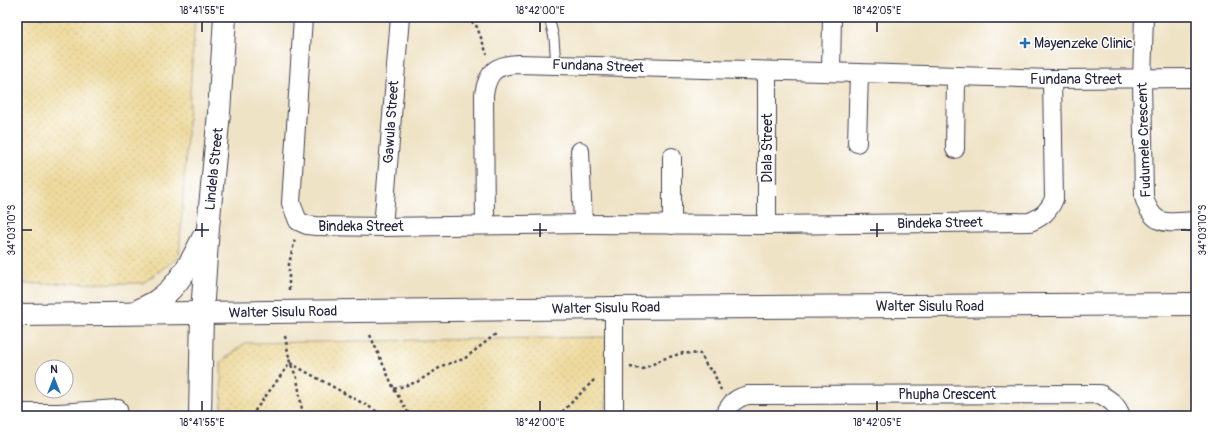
<svg xmlns="http://www.w3.org/2000/svg" width="1213" height="433" font-family="Pangolin,sans-serif">
	<style>
		.sand { fill: url(#sand-dots); stroke: #887e6c }
		.lines { fill: none; stroke-linecap: round; stroke-linejoin: round }
		.lane-casing { stroke: #413f50; stroke-width: 11 }
		.street-casing { stroke: #413f50; stroke-width: 20 }
		.secondary-casing { stroke: #413f50; stroke-width: 24 }
		.path { stroke: #413f50; stroke-width: 2.5; stroke-dasharray: 3 3; stroke-linecap: butt }
		.lane { stroke: #fff; stroke-width: 9 }
		.street { stroke: #fff; stroke-width: 18 }
		.secondary { stroke: #fff; stroke-width: 22 }
		.ticks { fill: none; stroke: #22223b; stroke-width: 1.5 }
		.poi-dot { fill: #1f6fb2; stroke: #fff; stroke-width: 1.5 }
		.labels { text-anchor: middle; dominant-baseline: central; stroke-width: 3; stroke-linejoin: round; paint-order: stroke }
		.poi-label { font-size: 14px; fill: #22223b; stroke: #fff; text-anchor: start }
		.street-label { font-size: 14px; fill: #22223b; stroke: #fff }
		.neatline { fill: none; stroke: #22223b; stroke-width: 1.5 }
		.ticks-label { font-size: 10px; text-anchor: middle; fill: #22223b }
	</style>
	<defs>
		<pattern id="sand-dots" width="8" height="8" patternUnits="userSpaceOnUse"><rect width="8" height="8" fill="#eeda9e"/><path d="M2 2h.1M6 6h.1" fill="none" stroke="#ccbb89" stroke-width="1.8" stroke-linecap="round"/></pattern>
	</defs>
	<rect width="100%" height="100%" fill="#fff"/>
	<filter id="ink" filterUnits="userSpaceOnUse"><feTurbulence type="fractalNoise" baseFrequency=".025" numOctaves="2"/><feDisplacementMap in="SourceGraphic" scale="8" xChannelSelector="R" yChannelSelector="G"/><feConvolveMatrix kernelMatrix="1 2 1 2 8 2 1 2 1" color-interpolation-filters="sRGB"/></filter>
	<filter id="wash" filterUnits="userSpaceOnUse"><feTurbulence type="fractalNoise" baseFrequency=".012" numOctaves="4" result="noise"/><feDisplacementMap in="SourceGraphic" scale="16" xChannelSelector="R" yChannelSelector="G"/><feGaussianBlur stdDeviation="0.9" result="paint"/><feColorMatrix in="noise" values="0 0 0 0 0 0 0 0 0 0 0 0 0 0 0 0 0 1.4 0 .05"/><feComposite in="paint" operator="in"/></filter>
	<g filter="url(#wash)">
		<rect width="100%" height="100%" fill="#efe3c6"/>
		<g class="sand">
			<polygon points="17,17 195,17 179,257 143,283 17,284"/>
			<polygon points="606,337 606,416 222,416 221,362 245,343"/>
		</g>
	</g>
	<g filter="url(#ink)">
		<g class="lines">
			<g class="lane-casing">
				<polyline id="lane" points="549,17 554,38 556,65"/>
			</g>
			<g class="street-casing">
				<g id="street">
					<path d="M303,17l-12,186 7,18 9,4 9,1 67,1 200,-3 184,1 263,-3c12,-5 19,-11 24,-23l-2,-120"/>
					<path d="M1144,17l-2,62 2,118c9,32 25,25 52,24"/>
					<polyline points="767,71 767,225"/>
					<polyline points="831,72 832,17"/>
					<polyline points="857,143 859,73"/>
					<polyline points="955,149 956,77"/>
					<polyline points="580,151 583,224"/>
					<path d="M485,225l-1,-131c4,-23 12,-29 34,-30l341,9 193,6 144,-1"/>
					<polyline points="672,225 672,157"/>
					<polyline points="383,227 400,17"/>
					<polyline points="614,308 614,416"/>
					<polyline points="17,413 59,413 118,409"/>
					<path d="M724,416c6,-12 11,-18 24,-21l352,-1c10,6 17,10 21,22"/>
				</g>
			</g>
			<g class="secondary-casing">
				<g id="secondary">
					<path d="M133,313c7,-3 15,-7 22,-11 24,-15 36,-40 48,-64"/>
					<polyline points="17,315 614,308 1196,304"/>
					<polyline points="200,416 202,313 208,228 219,113 225,17"/>
				</g>
			</g>
			<g class="path">
				<polyline points="467,17 477,27 487,54"/>
				<polyline points="289,290 289,264 295,239"/>
				<polyline points="370,335 394,389 410,416"/>
				<polyline points="285,336 290,363 297,378 303,416"/>
				<polyline points="630,367 643,369 663,359 683,353 701,354 707,367 713,371 721,390"/>
				<polyline points="394,389 417,382 444,365 464,359 496,334"/>
				<polyline points="251,416 290,363 373,409 383,416"/>
				<polyline points="558,416 596,378"/>
			</g>
			<use href="#lane" class="lane"/>
			<use href="#street" class="street"/>
			<use href="#secondary" class="secondary"/>
		</g>
	</g>
	<path class="ticks" d="M202,22v10M540,22v10M877,22v10M202,223v14M540,223v14M877,223v14M22,230h10M195,230h14M533,230h14M870,230h14M1181,230h10M202,401v10M540,401v10M877,401v10"/>
	<path class="poi-dot" d="M1023 37h4v4h4v4h-4v4h-4v-4h-4v-4h4z"/>
	<g class="labels">
		<g class="poi-label">
			<text x="1034" y="43">Mayenzeke Clinic</text>
		</g>
		<g class="street-label">
			<text transform="translate(598 66) rotate(2)">Fundana Street</text>
			<text x="1076" y="79">Fundana Street</text>
			<text transform="translate(391 122) rotate(-86)">Gawula Street</text>
			<text transform="translate(1144 140) rotate(-92)">Fudumele Crescent</text>
			<text transform="translate(767 148) rotate(-90)">Dlala Street</text>
			<text transform="translate(214 169) rotate(-84)">Lindela Street</text>
			<text transform="translate(940 223) rotate(-1)">Bindeka Street</text>
			<text x="361" y="226">Bindeka Street</text>
			<text x="930" y="306">Walter Sisulu Road</text>
			<text transform="translate(606 308) rotate(-1)">Walter Sisulu Road</text>
			<text transform="translate(283 312) rotate(-1)">Walter Sisulu Road</text>
			<text x="947" y="394">Phupha Crescent</text>
		</g>
	</g>
	<rect width="1213" height="433" fill="none" stroke="#fff" stroke-width="44"/>
	<g transform="translate(54 379)"><circle r="19" fill="#ffffff" stroke="#a7a7b1"/>
	<path d="M0-3L7 15L0 10L-7 15Z" fill="#1f6fb2"/>
	<text y="-6" font-size="11" font-weight="bold" text-anchor="middle" fill="#22223b">N</text>
	</g>
	<rect x="22" y="22" width="1169" height="389" class="neatline"/>
	<g class="ticks-label">
		<text x="202" y="14">18°41'55"E</text>
		<text x="540" y="14">18°42'00"E</text>
		<text x="877" y="14">18°42'05"E</text>
		<text transform="translate(11 230) rotate(-90)" y="4">34°03'10"S</text>
		<text transform="translate(1202 230) rotate(-90)" y="4">34°03'10"S</text>
		<text x="202" y="426">18°41'55"E</text>
		<text x="540" y="426">18°42'00"E</text>
		<text x="877" y="426">18°42'05"E</text>
	</g>
</svg>
